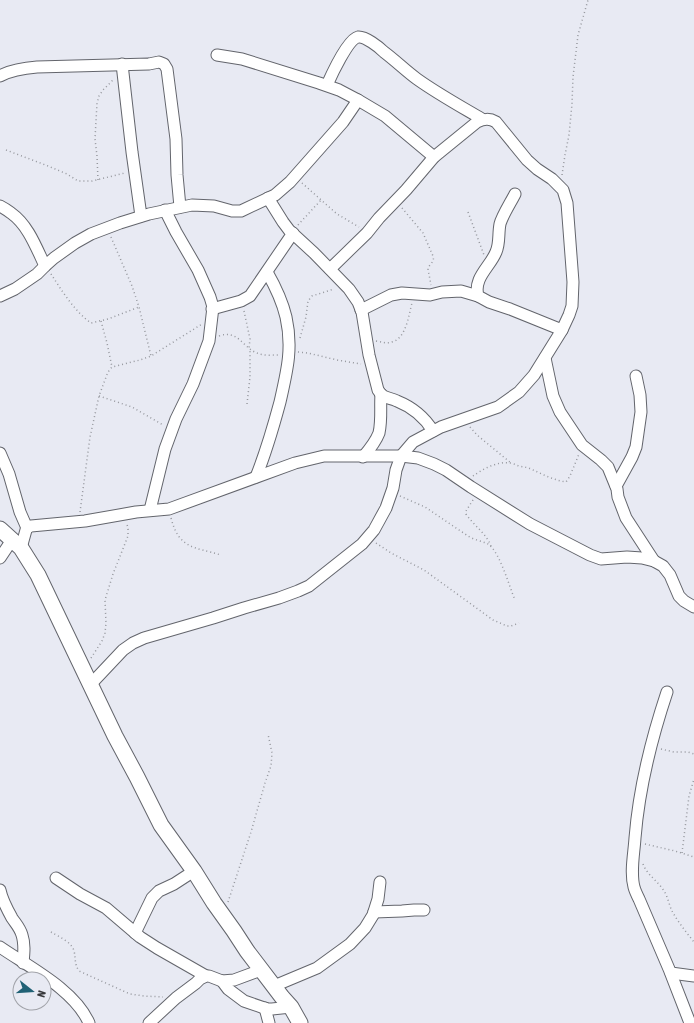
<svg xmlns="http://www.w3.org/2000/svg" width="694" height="1023" font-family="'Asap Condensed',sans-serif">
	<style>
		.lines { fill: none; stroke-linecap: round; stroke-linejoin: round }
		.street-casing { stroke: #63656c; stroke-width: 13 }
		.secondary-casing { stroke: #63656c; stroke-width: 17 }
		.path { stroke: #96989e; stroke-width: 1.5; stroke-dasharray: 1 3; stroke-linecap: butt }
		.street { stroke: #fff; stroke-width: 11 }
		.secondary { stroke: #fff; stroke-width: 15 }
	</style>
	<rect width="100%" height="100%" fill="#e8eaf3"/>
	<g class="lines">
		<g class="street-casing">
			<g id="street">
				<polyline points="217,55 242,59 319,83 339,90 358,100 385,116 434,157"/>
				<polyline points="122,64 132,152 141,216"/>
				<path d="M0,76c11,-6 24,-8 37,-9l112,-3 10,-2 5,2 3,5 9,70 1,36 3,32"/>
				<path d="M327,85c4,-9 21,-46 31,-48 7,-1 21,10 26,15 12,9 22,19 33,27 21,15 43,27 65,40"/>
				<path d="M515,194c-4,8 -13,22 -15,30 -2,10 0,19 -4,28 -6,15 -23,26 -18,44l11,6 21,7 52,21"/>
				<path d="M268,198l15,24 6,8 25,23 35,36 9,13 4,10 7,43 9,35c5,9 11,7 19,11 15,6 28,17 36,30"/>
				<path d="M0,206c4,2 7,4 11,7 17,12 25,34 34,53"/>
				<polyline points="0,296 15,289 37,274 45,266 54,258 75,243 91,234 120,223 149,214 192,205 214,206 232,211 241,211 275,195 290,182 343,122 358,100"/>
				<polyline points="212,309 241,301 250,296 293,233"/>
				<polyline points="361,310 391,295 402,293 430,295 442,292 461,291 478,296"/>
				<polyline points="545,358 553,396 560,412 582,445 601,460 608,467 617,489 618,497 626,518 654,561"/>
				<polyline points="0,453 9,474 20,512 27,528"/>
				<path d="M363,457c6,-7 13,-16 16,-24 3,-13 1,-26 2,-39"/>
				<path d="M256,477c10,-25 17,-49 24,-75 7,-31 13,-54 6,-85 -4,-17 -11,-31 -19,-45"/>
				<polyline points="616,486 632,457 636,447 641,412 640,395 636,376"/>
				<polyline points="150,510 165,449 176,419 193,384 209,341 213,307 210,297 198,270 176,232 165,210"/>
				<polyline points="21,548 26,530 27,528 31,526 85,521 136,512 169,509 295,463 324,456 401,456 418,458 434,464 446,470 471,487 530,524 590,555 601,559 627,557 642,558 654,561 663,566 670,575 679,596 684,601 694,607"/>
				<polyline points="0,558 12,540"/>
				<path d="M90,685l33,-35 10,-7 11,-5 69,-20 31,-10 35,-10 19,-7 11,-5 53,-42 12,-14 12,-22 7,-20 3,-18 5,-14 12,-14 28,-15 57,-20 21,-15 15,-17 28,-45 7,-15 3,-9 1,-24 -6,-79 -4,-13 -11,-11 -15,-10 -10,-9 -31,-38c-7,-4 -12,-3 -19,0l-43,35 -28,33 -27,28 -12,15 -37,36"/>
				<path d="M667,692c-16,48 -28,96 -32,146 -1,16 -5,34 -1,49 1,4 3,8 5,12l30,70 21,54"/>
				<polyline points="56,878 80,894 106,908 140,937 157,948 206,976"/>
				<path d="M0,890c2,10 7,19 12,28 4,6 8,10 10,17 3,9 2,18 1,28"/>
				<polyline points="374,912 402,911 414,910 424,910"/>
				<polyline points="135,933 152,898 159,891 174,884 194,871"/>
				<path d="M0,947c29,20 75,43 89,76"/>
				<polyline points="671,973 694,976"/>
				<polyline points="222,981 228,989 244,1001 267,1009 272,1009 291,1007"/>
				<polyline points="274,986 317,968 350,944 365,928 373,915 378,899 380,882"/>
				<polyline points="265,1008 269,1023"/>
				<polyline points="149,1023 176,998 196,983 200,979 206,976 209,976 222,981 234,980 261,970"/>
			</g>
		</g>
		<g class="secondary-casing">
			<polyline id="secondary" points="0,529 21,548 38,575 115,736 137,777 161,825 194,871 214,903 234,931 247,951 282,997 291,1007 300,1023"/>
		</g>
		<g class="path">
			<polyline points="6,150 48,166 67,174 78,181 92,181 125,173"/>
			<polyline points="562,175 565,155 569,135 572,104 573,77 578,35 588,0"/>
			<polyline points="98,180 97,156 95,139 97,103 99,96 103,90 114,79"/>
			<polyline points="302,183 337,214 359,227"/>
			<path d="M402,208l21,25 10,23c2,6 -4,8 -5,13l3,16"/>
			<polyline points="468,212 484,255"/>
			<polyline points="298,225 321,200"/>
			<polyline points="111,237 132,286 139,307 151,356"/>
			<path d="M51,274c11,17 24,38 40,49l17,-4 31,-12"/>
			<polyline points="244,311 250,339 249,348"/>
			<polyline points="101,321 107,343 112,367"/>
			<path d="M219,336c19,-7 24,12 38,17 6,3 15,2 22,2"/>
			<polyline points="300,338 306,317 308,301 312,296 334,289"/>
			<path d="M376,341c6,1 11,3 16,1 14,-3 17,-28 20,-39"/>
			<polyline points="298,352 308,353 337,360 361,364"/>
			<polyline points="99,396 132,407 163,425"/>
			<polyline points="247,404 250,377 250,349"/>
			<polyline points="470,427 477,435 511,463"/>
			<path d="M473,476c10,-7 24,-15 37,-13 3,0 6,2 9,3 4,1 8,1 12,3 11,5 22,11 35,13l4,-6 9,-22"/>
			<path d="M400,496l25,11 43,29c6,4 14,5 20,8 12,8 21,42 27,56"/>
			<path d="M473,500l-7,11v3c8,12 20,19 25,32"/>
			<polyline points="80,512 90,437 99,396 108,372 112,367 140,360 151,356 202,324"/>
			<path d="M171,518c8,31 23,29 50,37"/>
			<polyline points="376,543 391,553 424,570 493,620 507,626 511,626 519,623"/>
			<polyline points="91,658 102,641 105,633 106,623 105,600 113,574 128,536 128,529 127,524"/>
			<polyline points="661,749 674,752 688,752 694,754"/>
			<polyline points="645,844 675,851 694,857"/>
			<polyline points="682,853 689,796 694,779"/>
			<path d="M643,864c4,11 15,17 21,27 4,6 5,14 8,20 6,11 14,21 22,31"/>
			<polyline points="228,902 251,832 265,783 271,766 272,753 268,734"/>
			<path d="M51,932c8,5 21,10 23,19 2,8 0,12 5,20l51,23 14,2 19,1"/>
		</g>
		<use href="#street" class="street"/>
		<use href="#secondary" class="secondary"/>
	</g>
	<g transform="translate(32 991) rotate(107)"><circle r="19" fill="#e8eaf3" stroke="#a1a3a9"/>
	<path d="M0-3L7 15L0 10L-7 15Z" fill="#206175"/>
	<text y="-6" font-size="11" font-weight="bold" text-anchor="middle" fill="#37383b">N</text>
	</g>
</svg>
